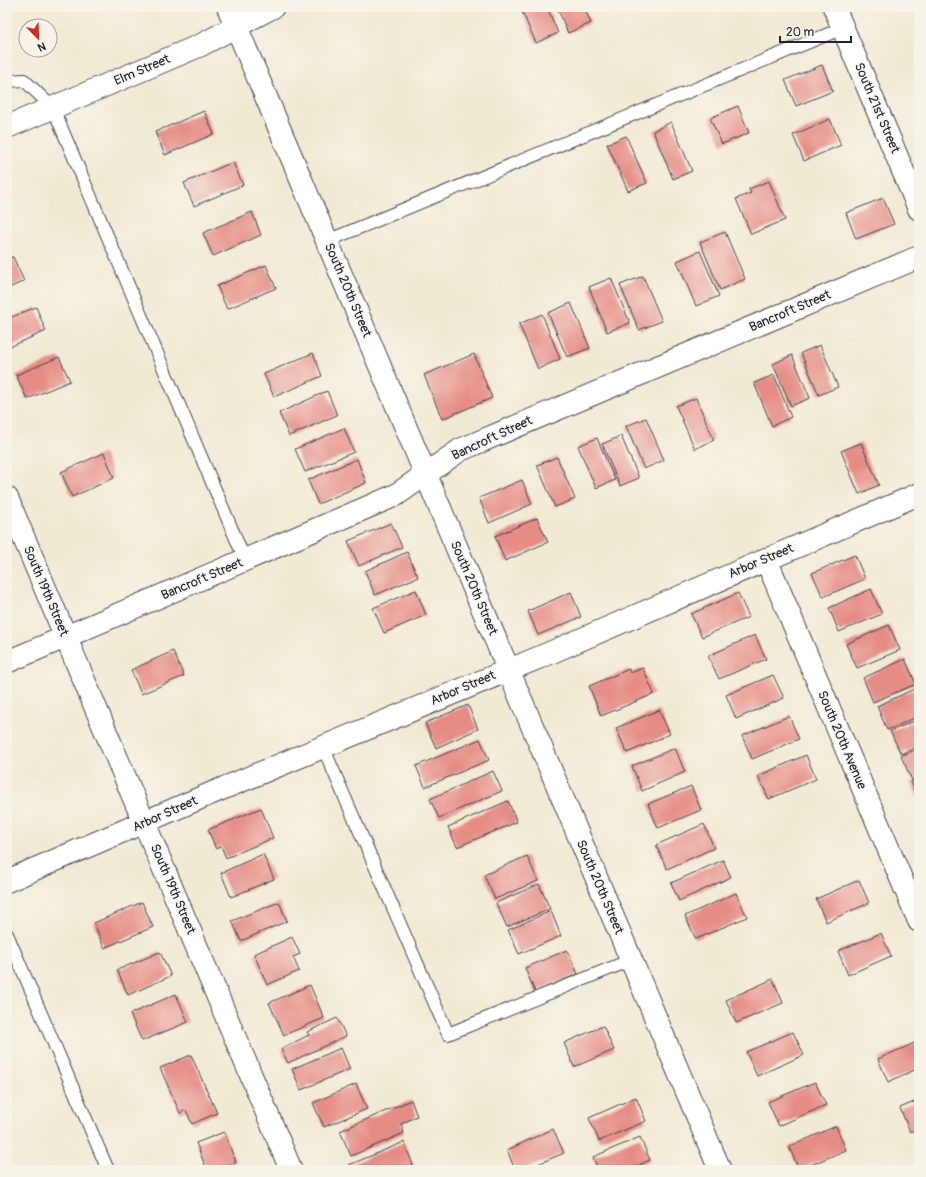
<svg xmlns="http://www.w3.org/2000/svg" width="926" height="1177" font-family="Pangolin,sans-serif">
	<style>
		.building { fill: #e58c84 }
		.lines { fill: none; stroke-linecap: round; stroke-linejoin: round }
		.service-casing { stroke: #414052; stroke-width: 14 }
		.minor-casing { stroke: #414052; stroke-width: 24 }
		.tertiary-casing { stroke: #414052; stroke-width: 24 }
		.service { stroke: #fff; stroke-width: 12 }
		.minor { stroke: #fff; stroke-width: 22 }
		.tertiary { stroke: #fff; stroke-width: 22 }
		.labels { text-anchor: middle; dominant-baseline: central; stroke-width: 3; stroke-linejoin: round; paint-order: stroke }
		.street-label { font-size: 13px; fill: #22223b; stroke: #f7f3e8 }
	</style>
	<rect width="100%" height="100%" fill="#f7f3e8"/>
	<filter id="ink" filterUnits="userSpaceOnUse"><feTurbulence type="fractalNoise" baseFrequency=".025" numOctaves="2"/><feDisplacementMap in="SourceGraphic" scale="8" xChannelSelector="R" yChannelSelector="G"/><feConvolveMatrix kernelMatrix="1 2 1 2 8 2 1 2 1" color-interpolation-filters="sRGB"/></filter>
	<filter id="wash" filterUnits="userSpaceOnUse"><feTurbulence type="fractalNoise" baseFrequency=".012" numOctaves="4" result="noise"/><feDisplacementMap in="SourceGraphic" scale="16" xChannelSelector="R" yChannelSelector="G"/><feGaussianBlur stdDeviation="0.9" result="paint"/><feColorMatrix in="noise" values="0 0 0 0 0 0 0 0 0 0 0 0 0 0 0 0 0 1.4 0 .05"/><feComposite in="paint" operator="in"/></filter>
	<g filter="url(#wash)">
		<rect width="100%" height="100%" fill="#f1ead3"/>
		<g id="blocks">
			<g class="building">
				<polygon points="520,7 547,7 558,33 536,43"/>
				<polygon points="557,7 584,7 591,23 568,33"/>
				<polygon points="822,65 833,91 796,106 785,80"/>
				<polygon points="738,106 749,133 722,144 710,118"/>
				<polygon points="204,111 214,134 165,155 155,132"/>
				<polygon points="830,119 841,145 804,161 793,135"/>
				<polygon points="671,122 692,171 673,179 653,131"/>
				<polygon points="626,136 647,183 628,191 607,144"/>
				<polygon points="233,162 243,185 194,206 184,183"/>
				<polygon points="769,181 785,220 751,234 736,199 751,193 749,189"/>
				<polygon points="883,198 894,224 856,239 846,213"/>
				<polygon points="252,212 261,235 213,256 203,233"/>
				<polygon points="725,232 745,279 720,290 700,242"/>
				<polygon points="700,251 719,296 696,306 677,261"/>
				<polygon points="13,257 24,281 7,289 7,259"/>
				<polygon points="266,265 276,288 227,309 217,286"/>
				<polygon points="643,276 662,321 639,330 620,285"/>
				<polygon points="611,278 630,323 607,332 589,287"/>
				<polygon points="571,303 590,348 567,357 548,313"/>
				<polygon points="36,307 46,331 7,348 7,319"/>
				<polygon points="542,314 560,359 538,369 519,324"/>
				<polygon points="820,345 838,387 819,395 801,353"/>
				<polygon points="313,353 322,376 274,397 264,374"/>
				<polygon points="474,354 492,398 442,419 424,375"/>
				<polygon points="792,355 810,398 791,406 773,364"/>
				<polygon points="59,357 70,381 27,399 16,375"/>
				<polygon points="774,375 791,417 772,426 754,383"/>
				<polygon points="327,391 337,415 289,436 279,413"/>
				<polygon points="696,398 714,440 695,449 676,406"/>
				<polygon points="646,418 664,460 644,469 626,426"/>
				<polygon points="344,428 354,452 305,472 295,449"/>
				<polygon points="621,436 639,478 620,486 602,444"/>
				<polygon points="597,438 615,480 596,488 578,446"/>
				<polygon points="861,443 879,485 859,494 841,451"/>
				<polygon points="104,453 114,478 72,497 61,472"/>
				<polygon points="557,457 575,499 555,507 537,465"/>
				<polygon points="357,459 366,483 318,504 308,480"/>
				<polygon points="522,480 532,504 489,523 479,498"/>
				<polygon points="537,518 548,542 505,561 495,536"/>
				<polygon points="391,523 402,547 359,566 348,541"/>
				<polygon points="407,552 418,577 375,595 365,571"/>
				<polygon points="855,555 865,579 823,597 812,573"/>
				<polygon points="871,589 882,614 839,632 829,608"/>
				<polygon points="416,590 426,615 384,633 373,608"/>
				<polygon points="571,592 581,617 538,635 528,611"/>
				<polygon points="738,593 749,617 702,637 691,614"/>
				<polygon points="889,625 900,650 857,668 846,644"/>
				<polygon points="755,635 766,659 719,679 708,656"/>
				<polygon points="173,651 184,676 141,694 131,670"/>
				<polygon points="905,659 916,684 873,702 863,678"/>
				<polygon points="643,668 654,694 601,716 589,686 629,669 630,673"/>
				<polygon points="773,675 784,698 736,719 726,695"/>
				<polygon points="919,687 919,716 887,730 877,706"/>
				<polygon points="468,705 478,729 436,748 425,723"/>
				<polygon points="659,710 670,734 627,753 616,728"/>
				<polygon points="789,716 799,739 752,759 742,736"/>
				<polygon points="919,719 919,746 901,754 890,731"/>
				<polygon points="480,739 489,760 425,787 416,766"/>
				<polygon points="675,748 685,772 642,791 632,766"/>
				<polygon points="919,748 919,776 912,780 901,756"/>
				<polygon points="806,755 816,779 769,799 758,776"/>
				<polygon points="493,771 502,791 439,818 430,799"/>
				<polygon points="919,778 919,801 911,782"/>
				<polygon points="691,786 701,810 658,828 648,804"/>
				<polygon points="508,801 517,822 457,847 448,827"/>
				<polygon points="261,808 273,838 226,858 221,846 216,849 208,830"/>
				<polygon points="704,824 714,848 667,869 656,845"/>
				<polygon points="263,854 274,879 231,897 221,873"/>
				<polygon points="527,856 538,881 495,899 484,875"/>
				<polygon points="723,860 731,877 679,901 671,883"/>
				<polygon points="859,880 869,903 826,922 816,899"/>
				<polygon points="539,884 550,909 507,927 496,903"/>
				<polygon points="736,893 747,917 696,939 685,916"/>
				<polygon points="142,902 153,927 104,948 94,923"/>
				<polygon points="279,902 287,921 241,941 232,921"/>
				<polygon points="551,911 561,936 519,954 508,930"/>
				<polygon points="881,933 891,956 848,975 838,951"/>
				<polygon points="292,937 300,954 293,957 299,971 267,985 254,954"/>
				<polygon points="567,950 578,974 535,992 525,968"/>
				<polygon points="160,952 171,976 128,995 117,970"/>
				<polygon points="773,979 783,1003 736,1023 726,1000"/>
				<polygon points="310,985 324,1018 284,1035 269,1003"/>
				<polygon points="176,994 188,1022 142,1041 130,1014"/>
				<polygon points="337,1018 346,1036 288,1063 281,1049 309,1035 307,1032"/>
				<polygon points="603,1026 614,1050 574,1067 564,1043"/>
				<polygon points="793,1032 804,1055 757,1076 746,1052"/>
				<polygon points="919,1041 919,1068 888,1082 878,1059"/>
				<polygon points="341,1048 350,1069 301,1090 292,1069"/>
				<polygon points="191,1055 217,1113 192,1124 186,1110 180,1113 160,1068"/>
				<polygon points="815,1082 826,1105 779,1126 768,1102"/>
				<polygon points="356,1084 367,1109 324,1127 313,1103"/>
				<polygon points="636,1097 646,1121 599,1141 589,1118"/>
				<polygon points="411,1100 417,1116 401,1124 404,1133 351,1156 340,1131"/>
				<polygon points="919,1100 919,1128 910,1132 900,1108"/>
				<polygon points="836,1126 846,1150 799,1170 789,1147"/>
				<polygon points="553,1129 564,1153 524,1170 515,1170 507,1150"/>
				<polygon points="224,1132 236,1162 216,1170 207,1170 196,1143"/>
				<polygon points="640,1137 650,1160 628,1170 598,1170 593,1157"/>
				<polygon points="404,1142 415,1170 351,1170 349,1165"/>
			</g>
		</g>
	</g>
	<g filter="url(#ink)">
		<use href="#blocks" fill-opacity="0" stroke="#414052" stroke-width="1"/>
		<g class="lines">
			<g class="service-casing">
				<g id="service">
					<polyline points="7,81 24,80 53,108 245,560"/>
					<polyline points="327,241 843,28"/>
					<polyline points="323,747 448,1034 631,960"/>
					<polyline points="7,934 108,1170"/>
				</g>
			</g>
			<g class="minor-casing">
				<g id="minor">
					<polyline points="834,7 919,209"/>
					<polyline points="7,127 201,45 273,7"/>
					<polyline points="7,498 291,1170"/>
					<polyline points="766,559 919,921"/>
					<polyline points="7,662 396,495 460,450 919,257"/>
					<polyline points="7,881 212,793 545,655 919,494"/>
				</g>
			</g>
			<g class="tertiary-casing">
				<polyline id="tertiary" points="228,7 720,1170"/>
			</g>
			<use href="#service" class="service"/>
			<use href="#minor" class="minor"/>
			<use href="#tertiary" class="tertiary"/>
		</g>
	</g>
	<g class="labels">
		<g class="street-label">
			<text transform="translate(142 70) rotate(-23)">Elm Street</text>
			<text transform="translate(877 108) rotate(67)">South 21st Street</text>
			<text transform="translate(348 290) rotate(67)">South 20th Street</text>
			<text transform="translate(790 311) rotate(-23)">Bancroft Street</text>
			<text transform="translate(492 438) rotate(-25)">Bancroft Street</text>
			<text transform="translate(761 561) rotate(-23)">Arbor Street</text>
			<text transform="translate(202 579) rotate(-23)">Bancroft Street</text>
			<text transform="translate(474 588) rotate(67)">South 20th Street</text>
			<text transform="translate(46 591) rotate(67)">South 19th Street</text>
			<text transform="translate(463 688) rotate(-23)">Arbor Street</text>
			<text transform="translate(842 740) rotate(67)">South 20th Avenue</text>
			<text transform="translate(165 814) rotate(-24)">Arbor Street</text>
			<text transform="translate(600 887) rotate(67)">South 20th Street</text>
			<text transform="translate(173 889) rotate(67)">South 19th Street</text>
		</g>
	</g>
	<rect width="926" height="1177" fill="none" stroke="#f7f3e8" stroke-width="24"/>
	<g transform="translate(38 38) rotate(157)"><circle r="19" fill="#f7f3e8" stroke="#a29fa3"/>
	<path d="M0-3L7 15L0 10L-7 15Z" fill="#c8321e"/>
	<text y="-6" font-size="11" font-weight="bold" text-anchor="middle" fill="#22223b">N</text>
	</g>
	<path d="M780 36v6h71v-6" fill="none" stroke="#22223b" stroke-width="2"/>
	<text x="786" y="36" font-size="12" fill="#22223b" stroke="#f7f3e8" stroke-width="3" paint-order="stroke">20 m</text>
</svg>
